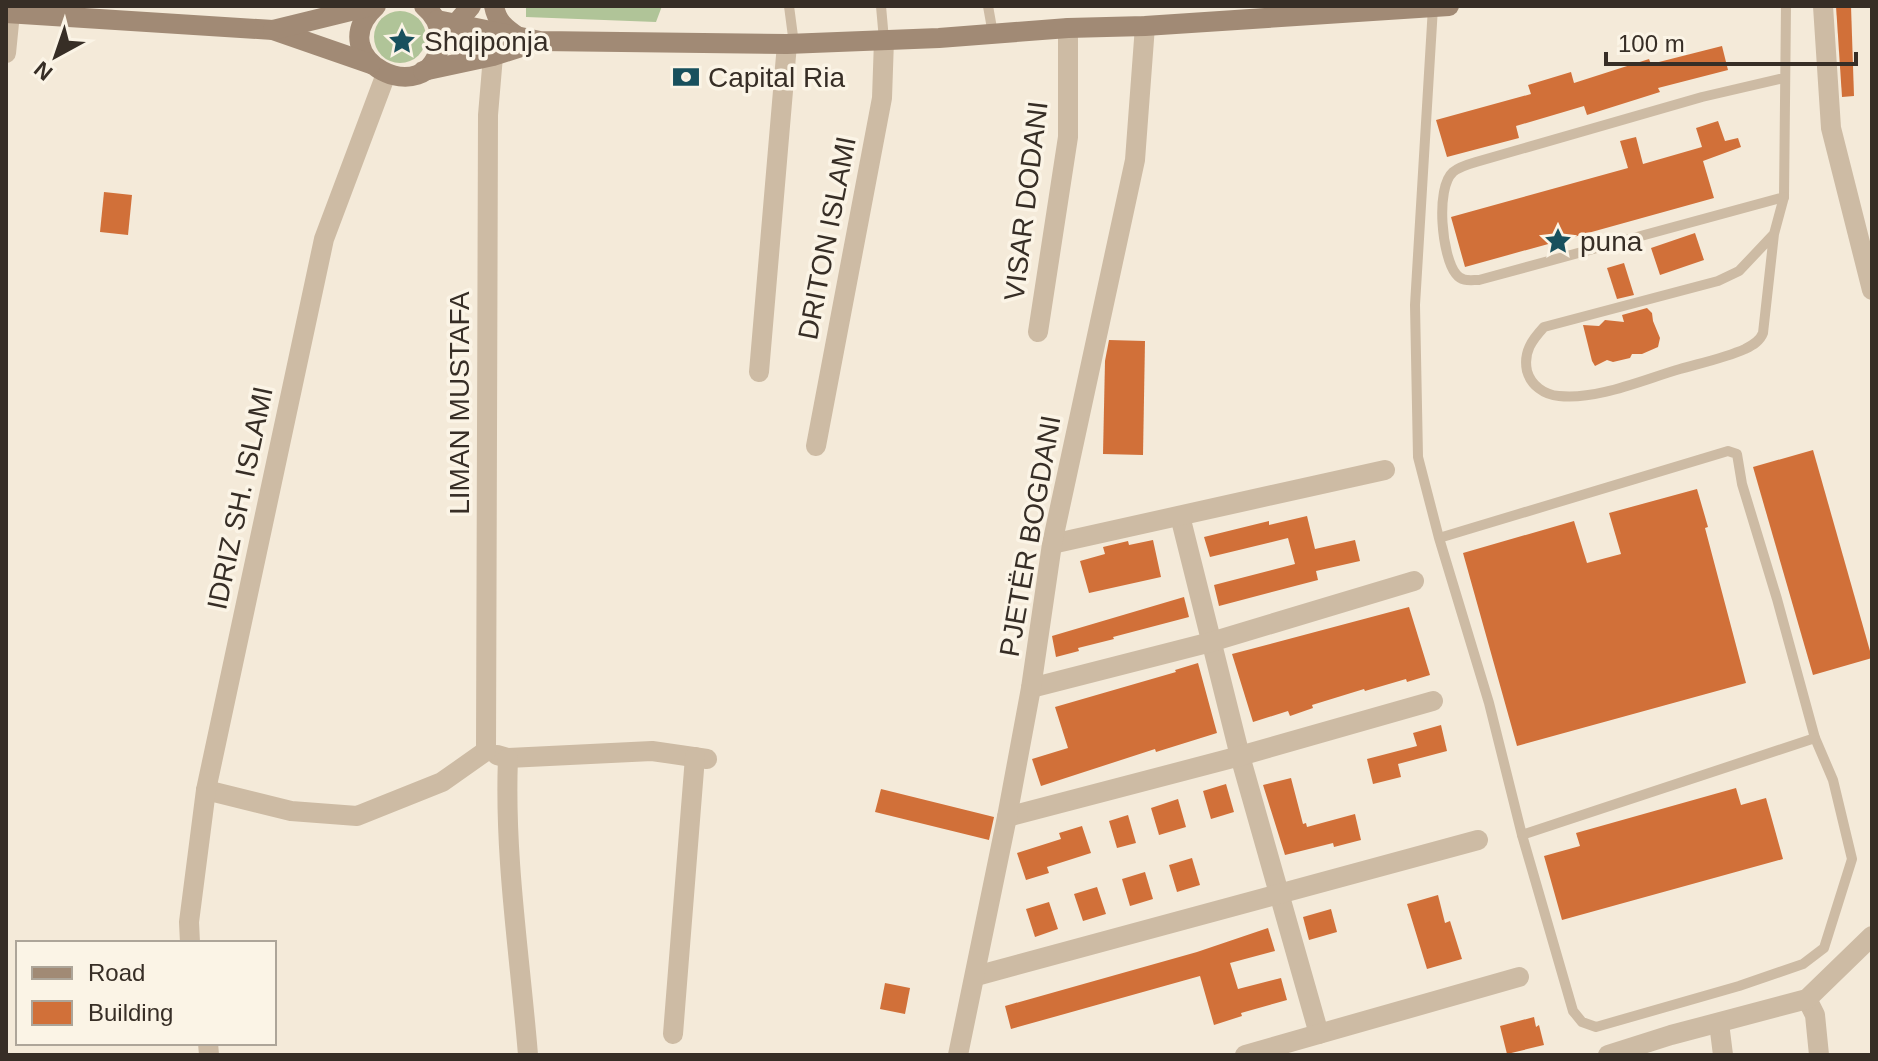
<svg xmlns="http://www.w3.org/2000/svg" width="1878" height="1061" font-family="Helvetica,sans-serif">
	<style>
		.green { fill: #b0c498 }
		.building { fill: #d17039 }
		.lines { fill: none; stroke-linecap: round; stroke-linejoin: round }
		.lane { stroke: #cdbba4; stroke-width: 10 }
		.street { stroke: #cdbba4; stroke-width: 20 }
		.secondary { stroke: #a18a75; stroke-width: 20 }
		.labels { text-anchor: middle; dominant-baseline: central; stroke-width: 7; stroke-linejoin: round; paint-order: stroke }
		.poi-label { font-size: 28px; fill: #372e26; stroke: #fbf4e6; text-anchor: start }
		.street-label { font-size: 28px; fill: #372e26; stroke: #fbf4e6 }
	</style>
	<rect width="100%" height="100%" fill="#f4ead9"/>
	<g class="green">
		<polygon points="526,6 662,6 656,22 526,17"/>
		<circle cx="400" cy="37" r="26"/>
	</g>
	<g class="building">
		<polygon points="1836,6 1851,6 1854,96 1842,97"/>
		<polygon points="1722,46 1728,70 1658,88 1660,92 1587,115 1584,106 1516,126 1519,138 1447,157 1436,120 1531,94 1528,85 1571,72 1574,83 1649,59 1651,64"/>
		<polygon points="1718,121 1725,141 1738,138 1741,147 1703,161 1714,198 1465,267 1451,217 1628,168 1620,141 1636,137 1643,164 1702,147 1696,128"/>
		<polygon points="104,192 132,195 128,235 100,232"/>
		<polygon points="1695,233 1704,260 1660,275 1651,248"/>
		<polygon points="1624,263 1634,295 1617,299 1607,268"/>
		<polygon points="1647,308 1652,313 1653,321 1660,338 1658,347 1642,354 1632,354 1630,358 1613,362 1607,360 1595,366 1592,361 1583,325 1599,326 1605,320 1624,322 1622,315"/>
		<polygon points="1109,340 1145,341 1143,455 1103,454 1105,361"/>
		<polygon points="1813,450 1872,658 1813,675 1753,467"/>
		<polygon points="1697,489 1708,527 1705,528 1746,683 1517,746 1463,553 1574,521 1587,563 1621,554 1609,513"/>
		<polygon points="1307,516 1315,549 1355,540 1360,561 1316,571 1318,580 1219,606 1214,585 1295,564 1288,538 1210,557 1204,537 1269,521 1269,525"/>
		<polygon points="1153,540 1161,577 1089,593 1080,561 1105,554 1103,547 1128,541 1129,545"/>
		<polygon points="1184,597 1189,617 1113,637 1114,639 1078,648 1079,651 1056,657 1052,636"/>
		<polygon points="1409,607 1430,675 1407,682 1406,679 1365,691 1364,689 1312,705 1313,708 1290,716 1288,711 1253,722 1232,654"/>
		<polygon points="1198,663 1217,733 1156,752 1155,749 1041,786 1032,759 1068,748 1055,707 1176,672 1175,670"/>
		<polygon points="1441,725 1447,751 1398,764 1401,777 1373,784 1367,759 1417,746 1413,733"/>
		<polygon points="1291,778 1303,824 1306,823 1307,827 1355,814 1361,840 1334,847 1333,843 1285,855 1263,785"/>
		<polygon points="1226,784 1234,812 1211,819 1203,791"/>
		<polygon points="1736,788 1741,805 1766,798 1783,859 1562,920 1544,856 1580,846 1576,833"/>
		<polygon points="881,789 994,817 989,840 875,812"/>
		<polygon points="1178,799 1186,827 1159,835 1151,808"/>
		<polygon points="1128,815 1136,843 1117,848 1109,821"/>
		<polygon points="1082,826 1091,853 1047,867 1049,873 1026,880 1017,853 1061,839 1059,833"/>
		<polygon points="1192,858 1200,885 1177,892 1169,865"/>
		<polygon points="1145,872 1153,899 1130,906 1122,879"/>
		<polygon points="1097,887 1106,914 1083,921 1074,894"/>
		<polygon points="1438,895 1445,923 1450,921 1462,959 1427,969 1407,904"/>
		<polygon points="1049,902 1058,929 1035,937 1026,909"/>
		<polygon points="1331,909 1337,932 1309,940 1303,917"/>
		<polygon points="1268,928 1275,951 1230,963 1238,989 1281,978 1287,1000 1241,1013 1242,1016 1214,1025 1200,976 1011,1029 1005,1006 1197,952"/>
		<polygon points="885,983 910,988 905,1014 880,1009"/>
		<polygon points="1534,1017 1536,1027 1539,1025 1544,1045 1507,1054 1500,1026"/>
	</g>
	<g class="lines">
		<g class="lane">
			<polyline points="789,6 794,44"/>
			<polyline points="881,6 884,40"/>
			<polyline points="988,6 993,34"/>
			<polyline points="1433,7 1415,305 1418,457 1439,538 1489,703 1522,835 1573,1011 1582,1022 1596,1027 1739,986 1803,964 1824,948 1852,859 1833,780 1815,738 1777,599 1742,484 1737,454 1728,451 1439,538"/>
			<path d="M1784,78l-82,19 -226,65c-7,2 -17,5 -23,10 -18,16 -11,85 3,102 6,8 14,6 23,6l305,-83 2,-191"/>
			<path d="M1774,234l-11,99c-3,8 -10,12 -18,16 -20,9 -44,14 -65,20 -38,11 -82,31 -121,27 -15,-1 -28,-11 -32,-25 -4,-19 5,-31 17,-44l174,-46 21,-10 35,-37 10,-37"/>
			<polyline points="1522,835 1815,738"/>
		</g>
		<g class="street">
			<polyline points="1823,6 1831,128 1872,290"/>
			<polyline points="6,53 10,13"/>
			<polyline points="1038,332 1068,137 1068,28"/>
			<polyline points="759,372 787,44"/>
			<polyline points="816,446 882,98 884,40"/>
			<polyline points="1180,516 1240,756 1319,1034"/>
			<polyline points="1052,544 1385,470"/>
			<polyline points="1031,688 1211,642 1414,581"/>
			<polyline points="497,755 508,758 652,751 707,759"/>
			<path d="M508,758c-4,100 12,198 20,297"/>
			<polyline points="206,790 291,811 357,816 442,782 486,751 488,115 493,56"/>
			<polyline points="1007,817 1240,756 1433,701"/>
			<polyline points="190,943 189,922 206,790 324,239 386,74"/>
			<polyline points="976,976 1478,840"/>
			<polyline points="1807,999 1815,1015 1819,1055"/>
			<polyline points="1719,1023 1723,1055"/>
			<polyline points="673,1034 695,757"/>
			<polyline points="208,1043 209,1055"/>
			<polyline points="958,1055 1007,817 1031,688 1052,544 1135,160 1145,26"/>
			<polyline points="1245,1055 1519,977"/>
			<polyline points="1608,1055 1671,1035 1807,999 1872,936"/>
		</g>
		<g class="secondary">
			<path d="M376,6c-58,52 53,108 64,38 2,-15 -4,-28 -16,-38"/>
			<path d="M494,6c3,16 11,22 24,31"/>
			<polyline points="6,13 273,30 371,64"/>
			<polyline points="437,20 540,41 787,44 939,38 1068,28 1145,26 1449,6"/>
			<polyline points="273,30 371,6"/>
			<polyline points="448,33 471,6"/>
			<polyline points="423,71 493,56 537,42"/>
		</g>
	</g>
	<defs>
		<g id="sight-bare" transform="scale(2.16)"><path d="M0-6L1.8-2.2L6-1.7L2.9 1.2L3.7 5.4L0 3.3L-3.7 5.4L-2.9 1.2L-6-1.7L-1.8-2.2Z" fill="#18505d" stroke="#fbf4e6" stroke-width="2.5" paint-order="stroke"/></g>
		<g id="bank-bare" transform="scale(2.16)"><path d="M-6-4H6V4H-6ZM0-2.3a2.3 2.3 0 1 0 0 4.6a2.3 2.3 0 1 0 0-4.6Z" fill="#18505d" stroke="#fbf4e6" stroke-width="2.5" paint-order="stroke"/></g>
	</defs>
	<g fill-rule="evenodd">
		<use href="#sight-bare" x="402" y="41"/>
		<use href="#bank-bare" x="686" y="77"/>
		<use href="#sight-bare" x="1558" y="241"/>
	</g>
	<g class="labels">
		<g class="poi-label">
			<text x="424" y="41">Shqiponja</text>
			<text x="708" y="77">Capital Ria</text>
			<text x="1580" y="241">puna</text>
		</g>
		<g class="street-label">
			<text transform="translate(1026 201) rotate(-83)">VISAR DODANI</text>
			<text transform="translate(827 238) rotate(-79)">DRITON ISLAMI</text>
			<text transform="translate(459 403) rotate(-90)">LIMAN MUSTAFA</text>
			<text transform="translate(240 498) rotate(-78)">IDRIZ SH. ISLAMI</text>
			<text transform="translate(1030 536) rotate(-80)">PJETËR BOGDANI</text>
		</g>
	</g>
	<rect width="1878" height="1061" fill="none" stroke="#372e26" stroke-width="16"/>
	<rect x="16" y="941" width="260" height="104" fill="#fbf4e6" stroke="#ada599" stroke-width="2"/>
	<rect x="32" y="967" width="40" height="12" fill="#a18a75" stroke="#ada599" stroke-width="2"/>
	<text x="88" y="981" font-size="24" fill="#372e26">Road</text>
	<rect x="32" y="1001" width="40" height="24" fill="#d17039" stroke="#ada599" stroke-width="2"/>
	<text x="88" y="1021" font-size="24" fill="#372e26">Building</text>
	<g transform="translate(56 56) rotate(220)" stroke="#fbf4e6" stroke-width="6" paint-order="stroke">
	<path d="M0-6L14 30L0 20L-14 30Z" fill="#372e26"/>
	<text y="-12" font-size="22" font-weight="bold" text-anchor="middle" fill="#372e26">N</text>
	</g>
	<path d="M1606 52v12h250v-12" fill="none" stroke="#372e26" stroke-width="4"/>
	<text x="1618" y="52" font-size="24" fill="#372e26" stroke="#fbf4e6" stroke-width="6" paint-order="stroke">100 m</text>
</svg>
